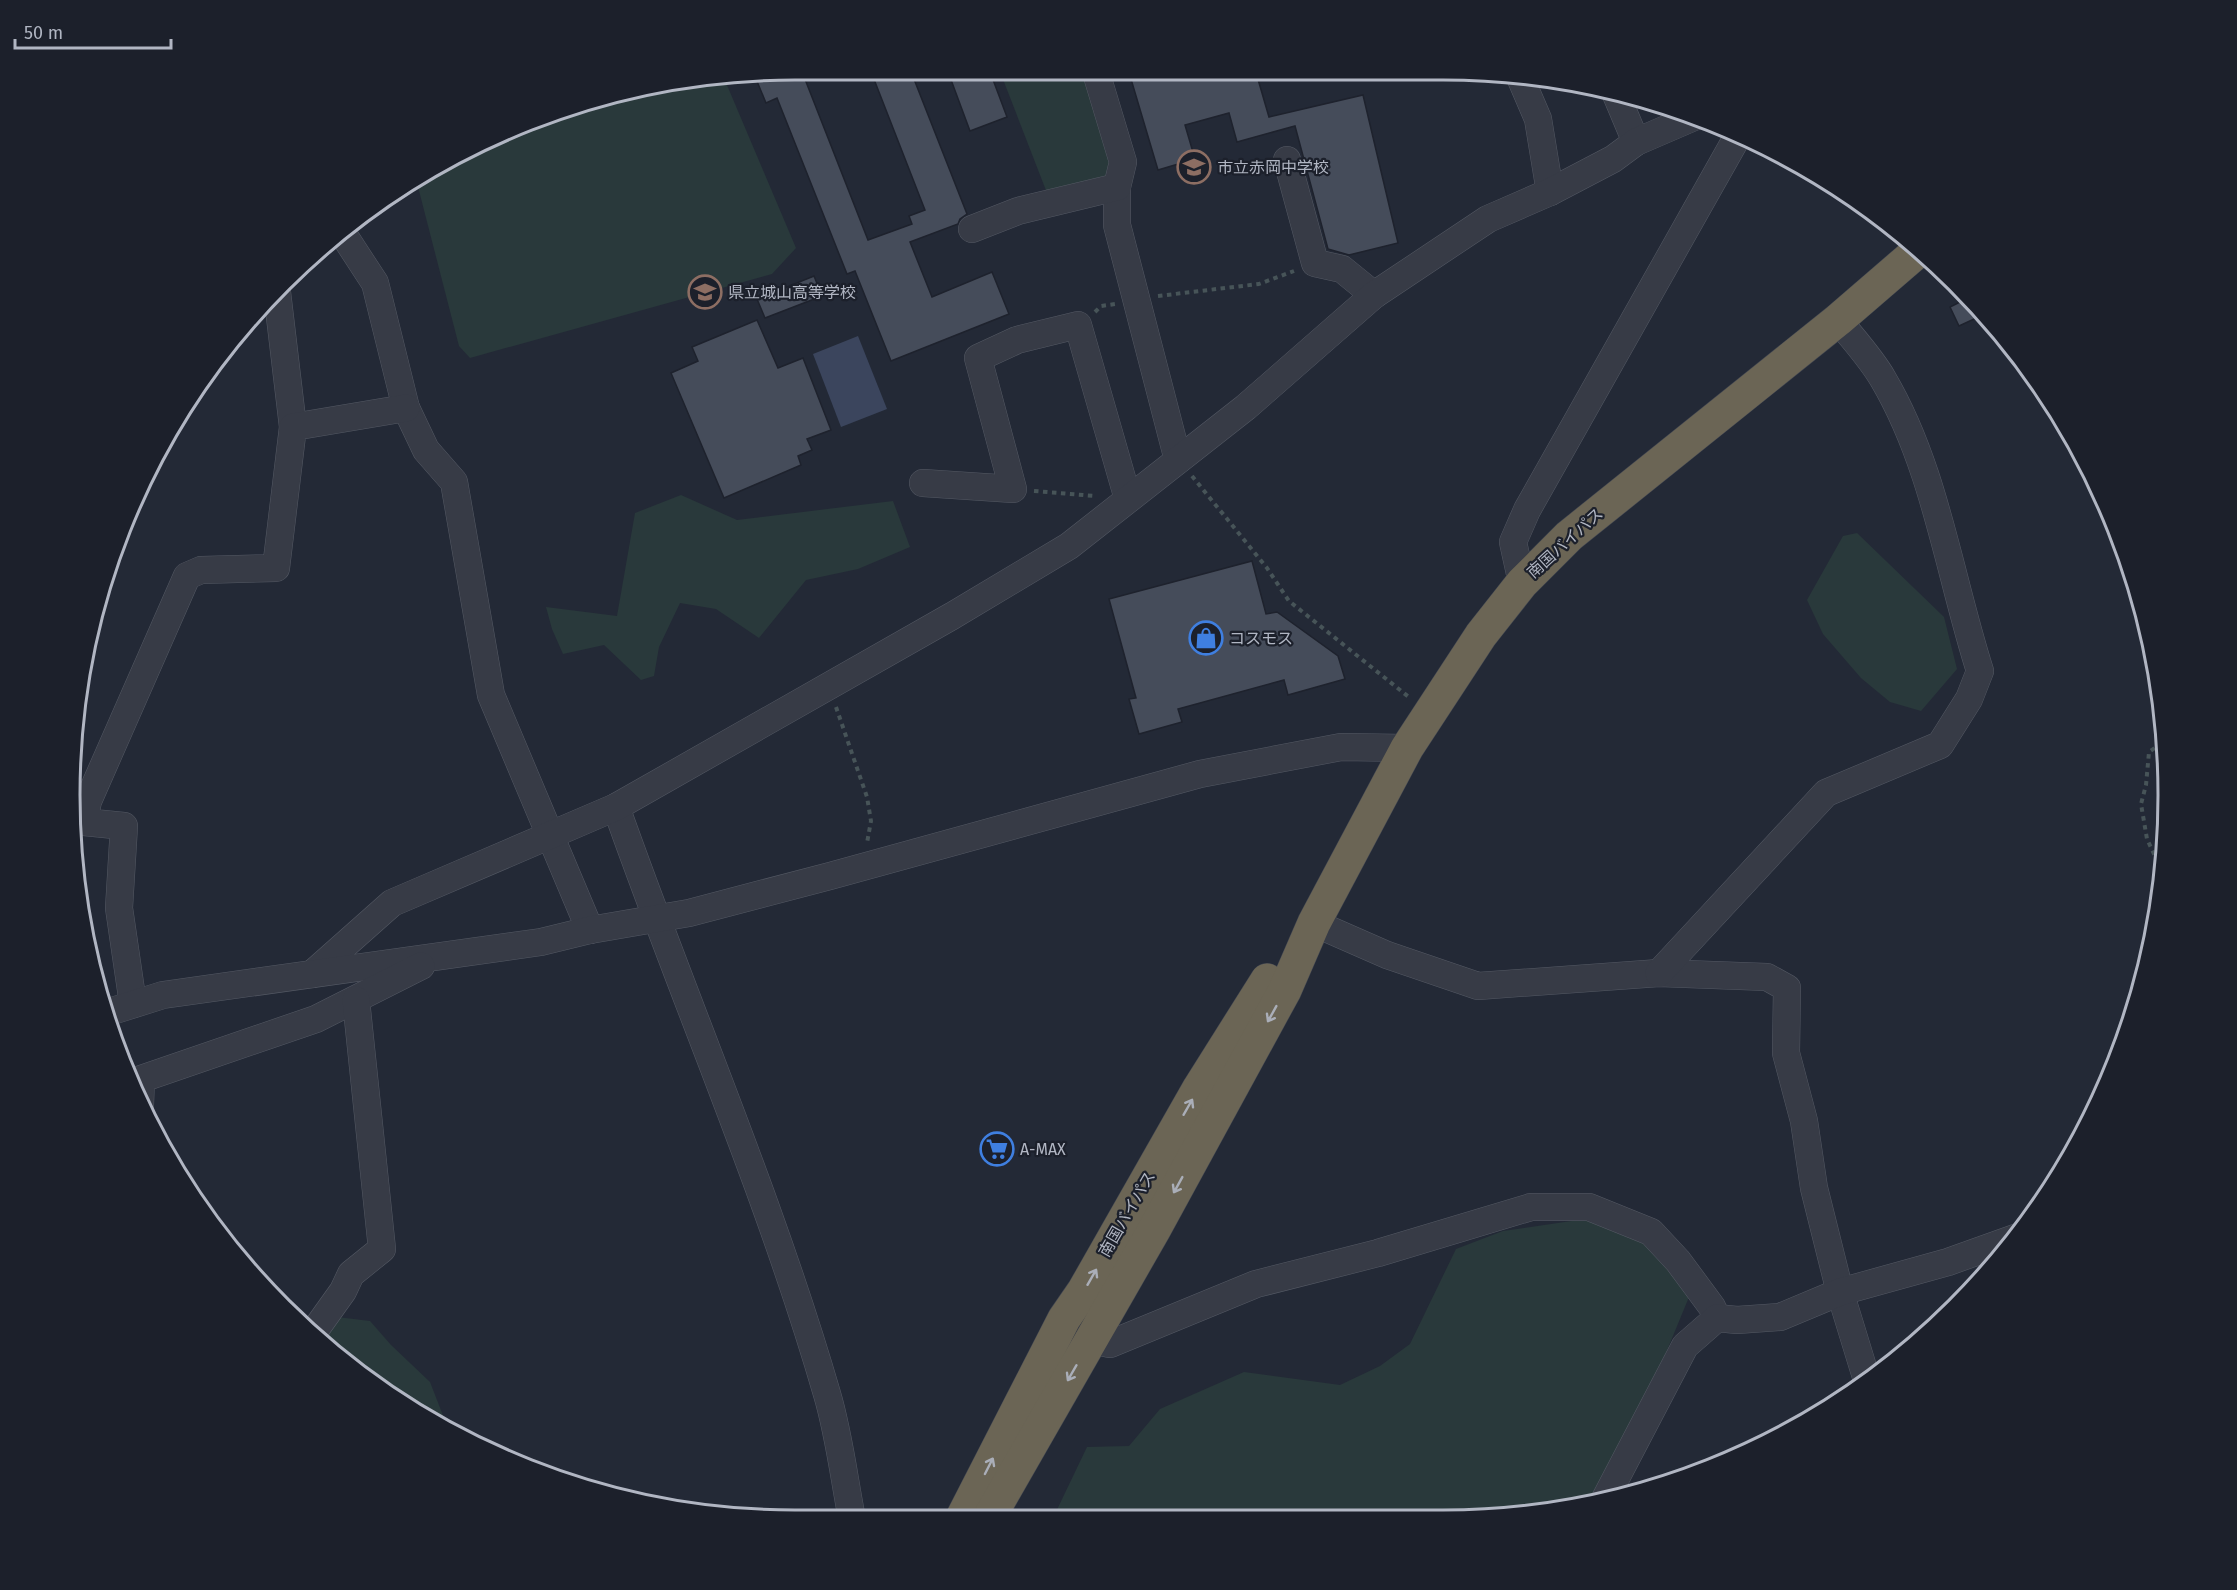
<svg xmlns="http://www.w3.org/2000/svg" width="2237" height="1590" font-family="'Fira Sans','Noto Sans JP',sans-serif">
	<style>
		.green { fill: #29393b }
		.water { fill: #3b455d }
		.building { fill: #454c5a; stroke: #1e222d; stroke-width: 1.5 }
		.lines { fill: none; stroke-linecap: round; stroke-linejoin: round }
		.minor-casing { stroke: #545964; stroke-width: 28 }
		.highway-casing { stroke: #414651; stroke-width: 34 }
		.path { stroke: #475458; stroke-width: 4; stroke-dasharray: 4.5 4.5; stroke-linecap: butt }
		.minor { stroke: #373b46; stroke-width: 27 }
		.highway { stroke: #6b6555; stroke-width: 33 }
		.oneway { stroke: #aaaeb8 }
		.labels { text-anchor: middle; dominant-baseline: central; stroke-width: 4.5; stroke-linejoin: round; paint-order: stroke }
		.poi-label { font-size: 16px; fill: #b1b6c3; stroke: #1c202b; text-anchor: start }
		.street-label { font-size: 16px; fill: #b1b6c3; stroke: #1c202b }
		.rim { fill: none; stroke: #b1b6c3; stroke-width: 3 }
	</style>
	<rect width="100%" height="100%" fill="#232936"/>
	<g class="green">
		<polygon points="999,69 1089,69 1115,166 1106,179 1047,193"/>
		<polygon points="1292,69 1336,69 1295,80"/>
		<polygon points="724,78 796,248 772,274 470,358 459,346 416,179 517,124 607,94"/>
		<polygon points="681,495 737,520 893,501 910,547 858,569 806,580 759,638 716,609 680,603 659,647 654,676 641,680 604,645 563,654 552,629 546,607 617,616 635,513"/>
		<polygon points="1857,533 1944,617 1957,669 1921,711 1890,702 1861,678 1823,634 1807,600 1843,536"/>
		<polygon points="1585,1219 1650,1245 1689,1297 1661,1365 1588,1505 1537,1515 1053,1518 1087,1447 1129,1446 1160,1409 1244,1372 1340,1385 1380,1366 1410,1344 1456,1249 1503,1231"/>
		<polygon points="337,1317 370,1321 391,1345 430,1382 449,1431 353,1371 320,1340"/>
		<polygon points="595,1492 629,1492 679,1508 607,1496"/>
	</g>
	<polygon class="water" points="858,336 887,409 841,427 813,354"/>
	<g class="building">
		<polygon points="801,69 868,240 912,224 909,216 925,210 870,69 910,69 967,214 960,219 958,224 910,242 932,297 992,272 1009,314 891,361 855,271 847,274 777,98 766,103 754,74"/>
		<polygon points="947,69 989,69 1007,117 970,131"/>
		<polygon points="1128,69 1168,69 1171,79 1209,69 1255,69 1269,117 1363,95 1398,243 1349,255 1328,249 1295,126 1237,142 1229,113 1185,125 1195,159 1158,170"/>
		<polygon points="814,276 822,296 765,318 757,299"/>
		<polygon points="1968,298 1985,314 1959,326 1950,307"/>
		<polygon points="757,320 778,368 803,358 831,430 807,439 812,450 798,456 801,465 724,498 671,373 698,361 692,347"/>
		<polygon points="1252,561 1266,614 1277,612 1338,656 1345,679 1288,695 1284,680 1178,709 1182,722 1139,734 1129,699 1136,698 1109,599"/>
	</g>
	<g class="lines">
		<g class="minor-casing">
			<g id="minor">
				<polyline points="1520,77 1538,119 1550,192"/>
				<polyline points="1615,92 1636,142"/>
				<polyline points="1287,160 1315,263 1342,269 1374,295"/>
				<polyline points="1117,187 1117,225 1178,460"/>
				<polyline points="972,229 1018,211 1117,187 1123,162 1095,69"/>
				<polyline points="343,234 375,283 406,408 426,450 454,482 491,695 590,930"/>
				<polyline points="277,292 293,427"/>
				<polyline points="923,483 1013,489 978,358 1017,340 1078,325 1128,499"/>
				<polyline points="1522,583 1513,542 1527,510 1739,134"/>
				<path d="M616,807c69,196 153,387 211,587 12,40 17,84 25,125"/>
				<polyline points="1314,923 1387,955 1478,986 1659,973 1767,977 1787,988 1786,1053 1804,1121 1814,1188 1840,1292 1866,1377"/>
				<path d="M1659,973l167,-180 114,-48 29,-46 11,-28c-31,-97 -45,-204 -97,-292 -12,-21 -30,-40 -45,-59"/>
				<polyline points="312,974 392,903 616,807 952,616 1069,546 1246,407 1374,295 1488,219 1550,192 1613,159 1636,142 1694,117"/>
				<polyline points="133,1004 119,908 124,826 84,822 88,801 187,576 201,570 276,568 293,427 406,408"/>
				<polyline points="109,1012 163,995 541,942 590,930 689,913 830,876 1200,774 1341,747 1407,748"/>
				<polyline points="140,1106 141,1079 316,1019 421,966"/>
				<polyline points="1077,1329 1091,1340 1110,1344 1256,1284 1378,1253 1531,1207 1589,1207 1651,1232 1678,1261 1712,1307 1717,1318"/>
				<polyline points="313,1333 343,1291 351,1274 382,1249 356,1000"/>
				<polyline points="1604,1501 1685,1346 1717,1318 1737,1320 1780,1317 1840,1292 1948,1262 2018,1237"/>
			</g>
		</g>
		<g class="highway-casing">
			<g id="highway">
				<polyline points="962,1518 1064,1319 1084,1290 1199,1088 1267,980"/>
				<polyline points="989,1518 1154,1230 1285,990 1314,923 1407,748 1481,635 1522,583 1569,536 1838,320 1918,251"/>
			</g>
		</g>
		<g class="path">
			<polyline points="1158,296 1259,284 1294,271"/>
			<polyline points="1095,312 1101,306 1115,304"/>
			<polyline points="1192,476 1267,568 1289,601 1410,698"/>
			<polyline points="1034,491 1095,496"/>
			<polyline points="836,707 867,797 871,821 867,843"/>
			<polyline points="2162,871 2147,839 2141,804 2146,785 2149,752 2163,742"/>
		</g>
		<use href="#minor" class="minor"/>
		<use href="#highway" class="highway"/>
	</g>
	<defs><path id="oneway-shaft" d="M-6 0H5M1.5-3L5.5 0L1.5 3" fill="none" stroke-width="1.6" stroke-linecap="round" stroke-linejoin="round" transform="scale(1.5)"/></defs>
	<g class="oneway">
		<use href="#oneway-shaft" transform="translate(1272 1014) rotate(119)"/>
		<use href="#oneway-shaft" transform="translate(1188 1107) rotate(-60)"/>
		<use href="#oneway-shaft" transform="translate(1178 1185) rotate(119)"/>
		<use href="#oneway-shaft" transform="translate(1092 1277) rotate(-60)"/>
		<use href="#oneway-shaft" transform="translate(1072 1373) rotate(120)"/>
		<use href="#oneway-shaft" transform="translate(989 1466) rotate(-63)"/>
	</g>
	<defs>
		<g id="school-ring" transform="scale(1.725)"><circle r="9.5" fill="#1c202b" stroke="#8d6e63" stroke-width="1.5"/><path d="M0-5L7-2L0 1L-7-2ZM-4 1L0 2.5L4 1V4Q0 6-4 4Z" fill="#8d6e63"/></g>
		<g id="shop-ring" transform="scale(1.725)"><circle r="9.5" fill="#1c202b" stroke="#3f7fe0" stroke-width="1.5"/><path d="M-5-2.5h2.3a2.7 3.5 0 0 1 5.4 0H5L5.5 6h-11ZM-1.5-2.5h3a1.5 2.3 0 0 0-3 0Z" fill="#3f7fe0"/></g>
		<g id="supermarket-ring" transform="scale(1.725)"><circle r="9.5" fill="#1c202b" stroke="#3f7fe0" stroke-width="1.5"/><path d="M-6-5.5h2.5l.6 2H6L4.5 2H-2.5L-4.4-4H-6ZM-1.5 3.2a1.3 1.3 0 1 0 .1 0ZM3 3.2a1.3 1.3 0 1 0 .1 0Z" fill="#3f7fe0"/></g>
	</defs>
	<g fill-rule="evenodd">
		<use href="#school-ring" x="1194" y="167"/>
		<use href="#school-ring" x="705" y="292"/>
		<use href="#shop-ring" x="1206" y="638"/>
		<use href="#supermarket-ring" x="997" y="1149"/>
	</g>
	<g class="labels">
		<g class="poi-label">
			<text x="1217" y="167">市立赤岡中学校</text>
			<text x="728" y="292">県立城山高等学校</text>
			<text x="1229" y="638">コスモス</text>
			<text x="1020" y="1149">A-MAX</text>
		</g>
		<g class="street-label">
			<text transform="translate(1565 543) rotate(-42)">南国バイパス</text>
			<text transform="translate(1127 1214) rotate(-60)">南国バイパス</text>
		</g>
	</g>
	<path d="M0 0H2237V1590H0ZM795 80H1443A715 715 0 0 1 2158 795V795A715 715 0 0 1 1443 1510H795A715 715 0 0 1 80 795V795A715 715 0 0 1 795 80Z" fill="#1c202b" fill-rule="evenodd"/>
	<path class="rim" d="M795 80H1443A715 715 0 0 1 2158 795V795A715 715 0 0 1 1443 1510H795A715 715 0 0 1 80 795V795A715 715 0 0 1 795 80Z"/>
	<path d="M15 39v9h156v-9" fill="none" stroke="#b1b6c3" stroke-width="3"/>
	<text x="24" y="39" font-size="18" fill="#b1b6c3" stroke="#1c202b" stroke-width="4.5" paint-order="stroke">50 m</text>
</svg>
